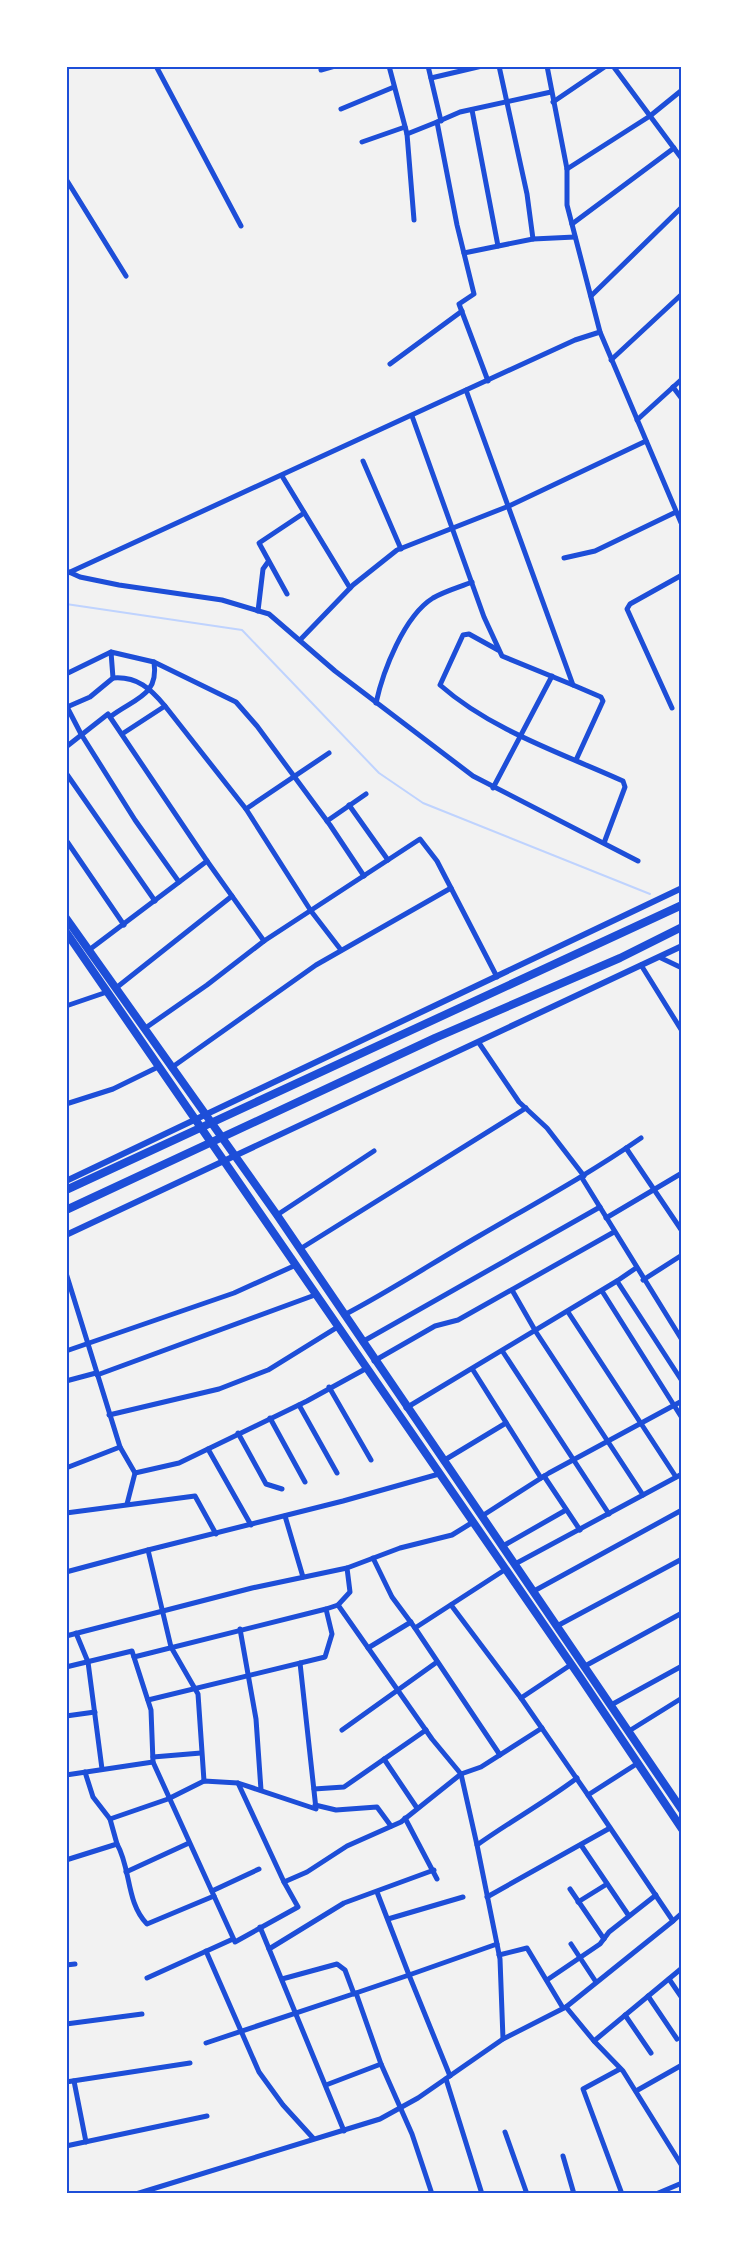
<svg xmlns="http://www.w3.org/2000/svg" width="748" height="2260" font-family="Montserrat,sans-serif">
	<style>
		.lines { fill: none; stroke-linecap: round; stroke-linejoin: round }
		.stream { stroke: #bfd3fe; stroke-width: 2 }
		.minor { stroke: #1d4ed8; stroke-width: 5 }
		.tertiary { stroke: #1d4ed8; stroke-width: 6 }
		.trunk { stroke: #1d4ed8; stroke-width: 8 }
		.neatline { fill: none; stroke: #1d4ed8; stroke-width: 2 }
	</style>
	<rect width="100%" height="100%" fill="#f2f2f2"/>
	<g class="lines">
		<polyline class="stream" points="66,604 242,630 379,773 423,803 650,894"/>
		<g class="minor">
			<polyline points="156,66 241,226"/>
			<polyline points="389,66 407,134 437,122 457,225 474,294 459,304 488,381"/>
			<polyline points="428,66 441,121"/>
			<polyline points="499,66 527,194 533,239 575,237"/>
			<polyline points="547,66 567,169 567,205 600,332 682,525"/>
			<polyline points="613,66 682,159"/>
			<polyline points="321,70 335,66"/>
			<polyline points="431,78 482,66"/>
			<polyline points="553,102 606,66"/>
			<polyline points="341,109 394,87"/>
			<polyline points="472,110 498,246"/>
			<polyline points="437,122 460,112 551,92"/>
			<polyline points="407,134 414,220"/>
			<polyline points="362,142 405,127"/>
			<polyline points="567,169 650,116 682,90"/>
			<polyline points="66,179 126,276"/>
			<polyline points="572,224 674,148"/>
			<polyline points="464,253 533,239"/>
			<polyline points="591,296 682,207"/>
			<polyline points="611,360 682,294"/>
			<polyline points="390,364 462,311"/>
			<polyline points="673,387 682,399"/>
			<polyline points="412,416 484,617 502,656 573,685 466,390"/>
			<polyline points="637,420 682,379"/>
			<polyline points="363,461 401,549"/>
			<polyline points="282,476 350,588"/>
			<polyline points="564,558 595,551 676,512"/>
			<polyline points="69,572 80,577 119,585 222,600 269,614 335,671 473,776 638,861"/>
			<polyline points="68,573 575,340 600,332"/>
			<polyline points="287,594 259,543 304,513"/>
			<polyline points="258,611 263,569 268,562"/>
			<polyline points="300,640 353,585 397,550 509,506 646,441"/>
			<path d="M498,650l-29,-16 -6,1 -23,50c51,45 121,68 183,96l2,6 -21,56"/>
			<polyline points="66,674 111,652"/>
			<path d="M113,678c24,-2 38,11 52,28"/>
			<polyline points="573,685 601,697 603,701 576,760"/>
			<path d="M376,703c7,-32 28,-87 57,-105 12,-7 27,-11 39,-16"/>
			<polyline points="66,705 81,734 135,820 179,882"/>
			<polyline points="67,707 90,697 113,678 111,652 154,662 236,702 257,726 330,825 364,876"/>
			<polyline points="672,708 627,609 630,604 682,575"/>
			<path d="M110,717c25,-19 49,-21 44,-55"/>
			<polyline points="122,734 165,706 246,809"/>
			<polyline points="66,747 108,714 207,861 89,950"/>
			<polyline points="329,753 246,809 311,911 341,950"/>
			<polyline points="66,773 155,901"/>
			<polyline points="493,788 552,676"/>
			<polyline points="349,805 388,860"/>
			<polyline points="327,821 366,794"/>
			<polyline points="66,840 124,925"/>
			<polyline points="207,861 264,941"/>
			<polyline points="659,957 682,968"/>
			<polyline points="641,965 682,1031"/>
			<polyline points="116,988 232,896"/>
			<polyline points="66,1006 107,992"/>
			<polyline points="144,1029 207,985 264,941 420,839 437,861 497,977"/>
			<polyline points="479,1043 519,1102 547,1128 584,1176"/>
			<polyline points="171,1068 316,965 451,888"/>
			<polyline points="66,1104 113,1089 158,1067"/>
			<polyline points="626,1148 682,1231"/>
			<polyline points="582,1178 682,1340"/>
			<polyline points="277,1215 374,1151"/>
			<polyline points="606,1218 682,1173"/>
			<polyline points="300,1249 526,1108"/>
			<polyline points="66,1273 120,1447 66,1468"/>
			<polyline points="643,1280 682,1255"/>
			<polyline points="617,1281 636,1268"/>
			<polyline points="512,1290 536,1332 643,1495 515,1564"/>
			<polyline points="602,1291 682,1418"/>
			<polyline points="568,1312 676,1477"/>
			<path d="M344,1315c46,-24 90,-53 135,-79 55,-32 110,-62 162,-98"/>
			<polyline points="362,1342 600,1207"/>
			<polyline points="66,1351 234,1293 296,1265"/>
			<polyline points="503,1352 609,1514"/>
			<polyline points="374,1361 435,1326 458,1320 614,1232"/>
			<polyline points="473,1370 541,1478"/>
			<polyline points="97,1375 315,1295"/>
			<polyline points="66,1381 96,1373"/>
			<polyline points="329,1387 371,1460"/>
			<polyline points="299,1405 337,1473"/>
			<polyline points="406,1408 617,1281 682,1381"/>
			<polyline points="109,1415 219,1389 268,1370 339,1326"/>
			<polyline points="270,1418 305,1482"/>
			<polyline points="238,1433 266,1484 282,1489"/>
			<polyline points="120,1447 135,1473 179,1463 307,1401 367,1368"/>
			<polyline points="208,1449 251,1525"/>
			<polyline points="443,1461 506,1423"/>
			<polyline points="544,1476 580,1530"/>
			<polyline points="643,1495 682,1474"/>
			<polyline points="127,1504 135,1473"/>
			<polyline points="66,1513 195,1496 216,1534"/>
			<polyline points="285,1516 303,1577"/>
			<polyline points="482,1516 549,1473 682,1401"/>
			<polyline points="503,1546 566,1510"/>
			<polyline points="373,1558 392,1597 415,1628 506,1569"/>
			<polyline points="66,1572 148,1550"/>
			<polyline points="534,1591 682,1510"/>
			<path d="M338,1605l94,134 29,35 16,71c32,-23 67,-42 100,-67"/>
			<polyline points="451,1605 521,1698 588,1795 638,1763"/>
			<polyline points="557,1626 682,1559"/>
			<polyline points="415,1628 500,1755"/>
			<polyline points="240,1629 256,1719 261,1790"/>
			<polyline points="76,1633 88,1662 102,1769"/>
			<polyline points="66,1636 252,1588 347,1568"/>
			<polyline points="368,1648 411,1622"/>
			<polyline points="134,1657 326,1609"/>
			<polyline points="585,1666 682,1613"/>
			<path d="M66,1667l66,-16 19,59 2,52 61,134 -67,28c-21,-21 -16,-56 -30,-80"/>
			<polyline points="521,1698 572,1664"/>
			<polyline points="148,1700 325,1657 332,1634 326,1609 338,1605 350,1592 347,1568 400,1548 452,1535 473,1522"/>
			<polyline points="611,1705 682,1666"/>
			<polyline points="66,1716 95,1712"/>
			<polyline points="342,1730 437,1662"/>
			<polyline points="629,1731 682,1698"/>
			<polyline points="153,1757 201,1753"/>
			<polyline points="384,1759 417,1808"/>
			<polyline points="85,1772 93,1797 110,1819"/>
			<polyline points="66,1775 153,1762"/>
			<polyline points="204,1781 198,1694 171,1647 148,1550 343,1501 439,1474"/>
			<polyline points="238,1783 284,1882 307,1872 347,1846 401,1822 461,1774 481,1767 542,1728"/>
			<polyline points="314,1789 344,1787 426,1730"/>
			<polyline points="315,1805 336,1810 377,1807 391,1826"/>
			<polyline points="405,1818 437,1879"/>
			<polyline points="477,1845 500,1959 503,2039"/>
			<polyline points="581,1845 629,1916"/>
			<polyline points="66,1860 117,1844 110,1819 168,1799 204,1781 238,1783 316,1809 300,1663"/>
			<polyline points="126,1872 189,1843"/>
			<polyline points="570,1889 604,1939"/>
			<polyline points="212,1891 259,1869"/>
			<polyline points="377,1892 409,1975 497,1944"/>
			<polyline points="214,1896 235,1942 298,1907 284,1882"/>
			<polyline points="487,1897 610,1828"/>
			<polyline points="578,1902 607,1884"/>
			<polyline points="388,1919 463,1897"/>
			<polyline points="673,1921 682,1913"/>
			<polyline points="260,1927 344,2131"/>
			<polyline points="571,1944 596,1982"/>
			<polyline points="269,1949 344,1903 434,1870"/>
			<polyline points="206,1951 259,2072 283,2105 313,2138"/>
			<polyline points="499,1955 527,1948 563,2008"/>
			<polyline points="66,1965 75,1964"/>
			<polyline points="147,1978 233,1939"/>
			<polyline points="282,1979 337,1964 345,1970 354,1994"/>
			<polyline points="669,1979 682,1998"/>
			<polyline points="547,1980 600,1944 609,1932 656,1895"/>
			<polyline points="648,1996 677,2039"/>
			<polyline points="566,2007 594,2041 682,1968"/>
			<polyline points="625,2015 651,2053"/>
			<polyline points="66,2024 142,2014"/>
			<polyline points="594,2041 623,2071 682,2166"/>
			<polyline points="206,2043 356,1993"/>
			<polyline points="381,2064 356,1993 409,1975 450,2076"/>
			<polyline points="620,2069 583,2089 622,2194"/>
			<polyline points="446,2079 482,2194"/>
			<polyline points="74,2081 86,2142"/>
			<polyline points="66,2082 190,2063"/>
			<polyline points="326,2085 381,2064 412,2134 432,2194"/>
			<polyline points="636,2091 682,2065"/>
			<polyline points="505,2132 527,2194"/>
			<polyline points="66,2146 207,2116"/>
			<polyline points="563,2156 574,2194"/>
			<polyline points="136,2194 380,2119 418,2098 503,2039 566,2007 673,1921 588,1795"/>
			<polyline points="656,2194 682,2183"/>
		</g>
		<g class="tertiary">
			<polyline points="66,1181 682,888"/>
			<polyline points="66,1235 682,946"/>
		</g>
		<g class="trunk">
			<polyline points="66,918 277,1215 682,1810"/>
			<polyline points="66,932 580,1677 682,1829"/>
			<polyline points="66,1190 682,905"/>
			<polyline points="66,1210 435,1038 620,958 682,927"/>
		</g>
	</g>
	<rect width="748" height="2260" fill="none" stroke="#ffffff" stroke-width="135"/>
	<rect x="68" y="68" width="612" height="2124" class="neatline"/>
</svg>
